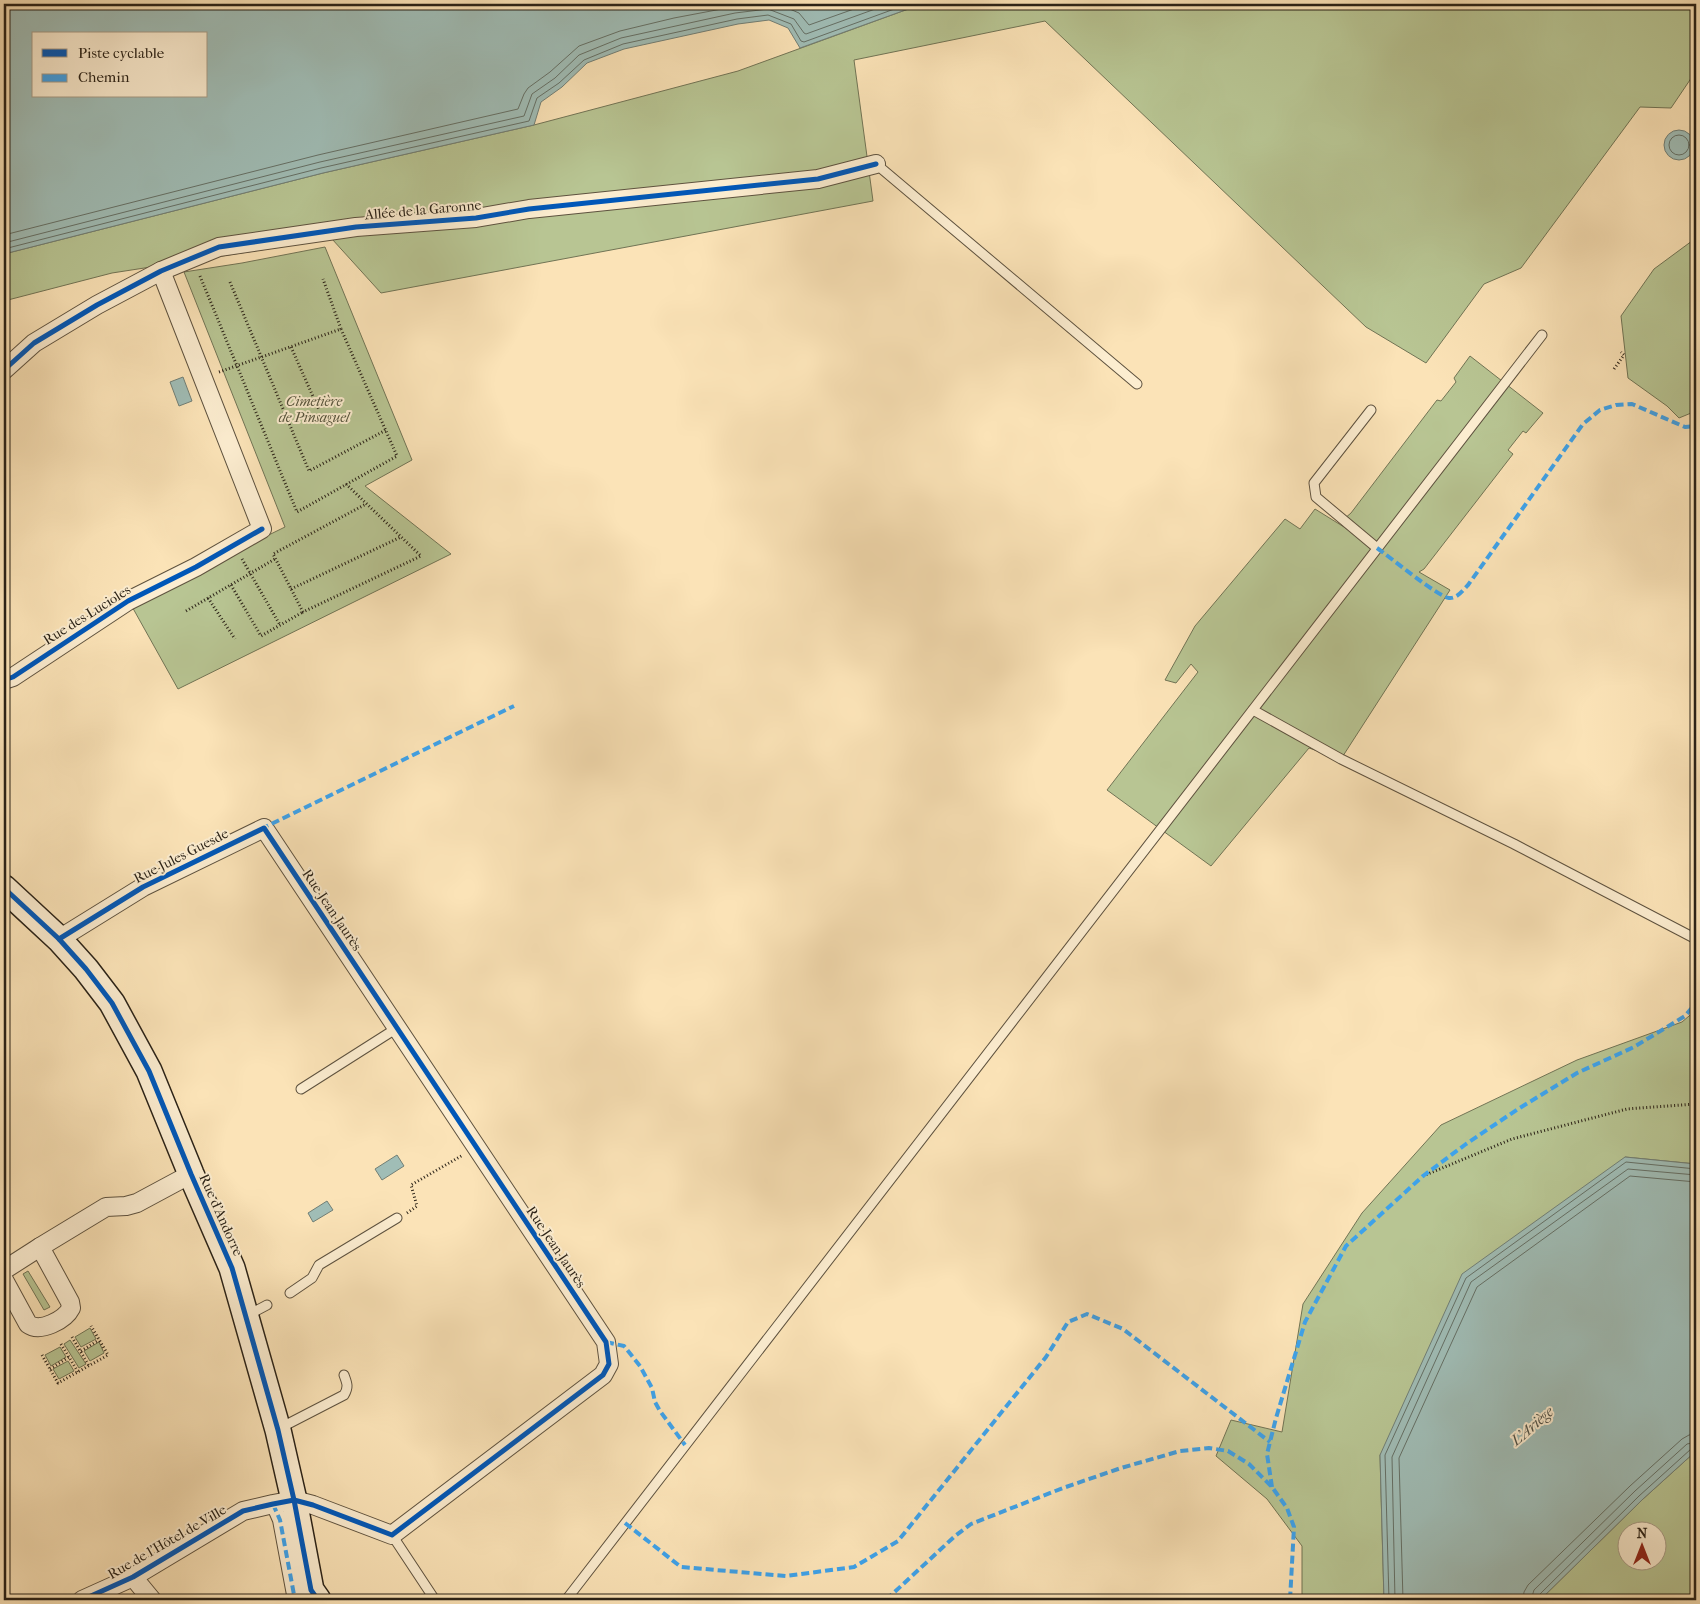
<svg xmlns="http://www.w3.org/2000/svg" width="1700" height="1604" font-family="'IM FELL French Canon',serif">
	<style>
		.green { fill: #b8c593; stroke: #717455; fill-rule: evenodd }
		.water { fill: #a0bdb6; stroke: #717f76; fill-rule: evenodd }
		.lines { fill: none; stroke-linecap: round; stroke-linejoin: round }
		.shore { stroke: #657066; stroke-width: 1 }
		.service-casing { stroke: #5e523f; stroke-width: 11 }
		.pedestrian-casing { stroke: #5e523f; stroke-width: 16 }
		.minor-casing { stroke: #5e523f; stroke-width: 20 }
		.secondary-casing { stroke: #2a2217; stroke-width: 28 }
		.path { stroke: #2a2217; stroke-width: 3; stroke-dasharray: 1 2.5; stroke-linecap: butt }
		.service { stroke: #fcedd0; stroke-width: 9 }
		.pedestrian { stroke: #fcedd0; stroke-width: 14 }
		.minor { stroke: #fcedd0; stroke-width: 18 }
		.secondary { stroke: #fcedd0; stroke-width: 25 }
		.quiet { stroke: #3ea2ea; stroke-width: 4; stroke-dasharray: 8 4; stroke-linecap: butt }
		.cycleway-casing { stroke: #fcedd0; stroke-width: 8 }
		.cycleway { stroke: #0057b8; stroke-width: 5 }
		.labels { text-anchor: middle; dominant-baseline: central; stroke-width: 4; stroke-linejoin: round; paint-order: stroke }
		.street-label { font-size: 14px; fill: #2a2217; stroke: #fcedd0 }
		.park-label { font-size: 14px; font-style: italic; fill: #55533c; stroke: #fcedd0 }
		.water-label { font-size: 15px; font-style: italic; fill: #4d5047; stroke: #fcedd0 }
	</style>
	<rect width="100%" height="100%" fill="#fbe3b7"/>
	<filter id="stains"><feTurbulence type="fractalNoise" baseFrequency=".004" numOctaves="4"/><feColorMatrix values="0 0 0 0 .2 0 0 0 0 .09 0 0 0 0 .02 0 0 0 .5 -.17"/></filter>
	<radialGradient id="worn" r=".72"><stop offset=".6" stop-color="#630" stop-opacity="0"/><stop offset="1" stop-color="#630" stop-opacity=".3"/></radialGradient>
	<g class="green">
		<polygon points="922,4 1696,4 1696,71 1671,108 1640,107 1521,268 1484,284 1426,363 1366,327 1045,21 854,60 873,201 381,293 332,239 112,273 4,301 4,254 323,173 534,125 738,71"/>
		<polygon points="1696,238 1696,411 1679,418 1667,406 1628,378 1621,316 1654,269"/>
		<polygon points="325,247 412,460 365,486 451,554 178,689 130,603 285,527 184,272 242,263"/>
		<polygon points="1470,356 1543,413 1526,433 1523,431 1508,450 1513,454 1424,569 1419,572 1450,590 1341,759 1309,748 1211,866 1107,790 1198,672 1191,664 1176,683 1165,680 1195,626 1285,519 1300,529 1315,509 1373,545 1344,519 1351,513 1437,400 1441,401 1456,382 1454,378"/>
		<polygon points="1696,1010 1696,1164 1625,1157 1380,1455 1384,1600 1302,1600 1302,1546 1267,1499 1216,1456 1231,1420 1282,1432 1303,1304 1362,1213 1441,1125 1577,1060 1682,1022"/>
		<polygon points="28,1271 50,1307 44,1310 23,1274"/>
		<polygon points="90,1328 96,1339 81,1347 75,1337"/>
		<polygon points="70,1340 86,1364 79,1368 64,1344"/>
		<polygon points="99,1342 104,1353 90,1361 84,1351"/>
		<polygon points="60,1347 66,1357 51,1366 45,1355"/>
		<polygon points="68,1361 74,1371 59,1379 53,1369"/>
		<path d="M1696,1451v149h-156l103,-101zM1628,1532h30v30h-30z"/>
	</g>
	<g class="water">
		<path d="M4,4h918l-122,44 -12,-20 -19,-8 -31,4 -114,25 -37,14 -25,24 -21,15 -7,23 -211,48 -319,81zM34,34h172v62h-172z"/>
		<circle cx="1679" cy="145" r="15"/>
		<polygon points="183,377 192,401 179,406 170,382"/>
		<polygon points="397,1155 404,1166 382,1180 375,1169"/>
		<polygon points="1625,1157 1696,1164 1696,1451 1643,1499 1540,1600 1384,1600 1380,1455 1462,1274"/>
		<polygon points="327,1201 333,1210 313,1222 308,1213"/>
	</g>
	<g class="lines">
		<g class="shore">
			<polyline points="778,4 799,13 809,25 868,4"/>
			<circle cx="1679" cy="145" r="10"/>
			<polyline points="4,235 318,155 518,109 524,94 528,88 550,72 579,46 620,31 674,18 748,4"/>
			<polyline points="4,243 320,162 524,116 532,94 555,78 579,55 621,38 735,13 768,9 794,19 804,33 806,34 889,4"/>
			<polyline points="4,249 321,168 529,121 537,98 559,83 584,60 623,44 737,19 768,15 791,24 801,41 804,42 908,4"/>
			<polyline points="1389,1600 1385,1455 1466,1278 1626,1162 1696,1169"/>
			<polyline points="1395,1600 1392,1457 1471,1282 1628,1169 1696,1175"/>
			<polyline points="1403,1600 1399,1458 1477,1287 1630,1176 1696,1182"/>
			<polyline points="1523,1600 1524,1592 1528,1585 1630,1486 1682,1439 1689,1435 1696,1434"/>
			<polyline points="1531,1600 1534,1590 1635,1491 1687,1444 1696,1442"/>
			<polyline points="1537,1600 1539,1595 1639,1496 1691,1449 1696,1448"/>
		</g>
		<g class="service-casing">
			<g id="service">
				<polyline points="876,164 1137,384"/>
				<polyline points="1371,410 1314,483 1316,497 1377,548"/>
				<polyline points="1253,710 1341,759 1514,844 1696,939"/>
				<polyline points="301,1089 397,1028"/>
				<polyline points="290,1293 312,1278 319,1265 397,1218"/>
				<polyline points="248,1315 267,1305"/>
				<path d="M280,1428l64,-33c5,-8 3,-12 0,-20"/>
				<polyline points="392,1535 435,1600"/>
				<polyline points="566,1600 1542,335"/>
			</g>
		</g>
		<g class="pedestrian-casing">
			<polyline id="pedestrian" points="273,1504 280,1520 295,1600"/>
		</g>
		<g class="minor-casing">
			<g id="minor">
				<polyline points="4,370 34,343 97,305 161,271 219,247 356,227 476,218 529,209 818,179 876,164"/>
				<polyline points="4,680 13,677 128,601 196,567 262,529 161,271"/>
				<polyline points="59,939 143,887 264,828 606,1342 609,1364 603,1375 392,1535 313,1505 294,1500 273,1504 243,1511 133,1577 82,1600"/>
				<polyline points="40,1247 106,1207 126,1206 137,1203 191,1174"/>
				<path d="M4,1270l36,-23 30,55 1,6c-6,12 -31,25 -43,16l-24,-44"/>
				<polyline points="133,1577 152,1600"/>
			</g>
		</g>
		<g class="secondary-casing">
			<polyline id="secondary" points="4,888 59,939 86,969 112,1003 149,1071 191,1174 232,1268 278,1430 294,1500 311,1590 318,1600"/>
		</g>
		<g class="path">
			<polyline points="200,276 297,512 397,456 341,329"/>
			<polyline points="230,282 309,471 386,430"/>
			<polyline points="291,347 319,410"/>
			<polyline points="1614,369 1624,355 1621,352"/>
			<polyline points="219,372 341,329 323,279"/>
			<polyline points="346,484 421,556 303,612 273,554 366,504"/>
			<polyline points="242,559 280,625"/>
			<polyline points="231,585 261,636 303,612"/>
			<polyline points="291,589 401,537"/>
			<polyline points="208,598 235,639"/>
			<polyline points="186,611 275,559"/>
			<polyline points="1423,1176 1512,1139 1627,1109 1696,1104"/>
			<polyline points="407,1213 417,1206 411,1185 463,1155"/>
			<polyline points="72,1337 89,1366"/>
			<polyline points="61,1344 78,1372"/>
			<polyline points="81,1351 99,1340"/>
			<polyline points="42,1355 58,1383 108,1355 91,1326"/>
			<polyline points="50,1369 69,1357"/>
		</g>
		<use href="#service" class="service"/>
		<use href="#pedestrian" class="pedestrian"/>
		<use href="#minor" class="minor"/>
		<use href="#secondary" class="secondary"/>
		<g class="quiet">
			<path d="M1377,548c13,9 60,48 72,50 8,1 14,-8 19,-13l115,-161 17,-14 16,-5 16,-1 53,23 11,-1"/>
			<polyline points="261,829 514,706"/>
			<polyline points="606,1342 624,1346 640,1366 652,1388 655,1402 660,1411 685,1445"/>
			<polyline points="1272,1487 1267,1454 1276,1418 1305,1322 1346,1246 1423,1176 1466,1144 1518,1109 1577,1073 1634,1047 1685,1016 1696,1003"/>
			<polyline points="273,1504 280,1520 295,1600"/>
			<polyline points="625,1523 681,1567 786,1576 854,1567 898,1541 1046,1357 1068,1322 1087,1314 1123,1329 1270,1442"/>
			<polyline points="886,1600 955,1536 971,1524 1063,1488 1121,1468 1180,1451 1209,1448 1228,1451 1249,1464 1272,1487 1287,1508 1294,1527 1290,1600"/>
		</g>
		<g class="cycleway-casing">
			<g id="cycleway">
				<polyline points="4,370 34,343 97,305 161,271 219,247 356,227 476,218 529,209 818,179 876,164"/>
				<polyline points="4,680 13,677 128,601 196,567 262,529"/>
				<polyline points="4,888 59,939 86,969 112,1003 149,1071 191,1174 232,1268 278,1430 294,1500 311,1590 318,1600"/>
				<polyline points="59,939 143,887 264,828 606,1342 609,1364 603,1375 392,1535 313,1505 294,1500 273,1504 243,1511 133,1577 82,1600"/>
			</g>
		</g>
		<use href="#cycleway" class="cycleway"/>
	</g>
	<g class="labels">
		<g class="street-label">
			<text transform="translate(423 210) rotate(-5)">Allée de la Garonne</text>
			<text transform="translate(87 615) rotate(-32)">Rue des Lucioles</text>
			<text transform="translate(181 856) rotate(-27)">Rue Jules Guesde</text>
			<text transform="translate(332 910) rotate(56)">Rue Jean Jaurès</text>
			<text transform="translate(221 1215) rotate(66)">Rue d'Andorre</text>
			<text transform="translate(556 1247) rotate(56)">Rue Jean Jaurès</text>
			<text transform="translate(167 1542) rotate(-30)">Rue de l'Hôtel de Ville</text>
		</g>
		<g class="park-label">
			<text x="314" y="401">Cimetière<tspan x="314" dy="16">de Pinsaguel</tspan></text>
		</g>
		<g class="water-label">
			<text transform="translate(1532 1426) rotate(-41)">L'Ariège</text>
		</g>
	</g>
	<rect width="1700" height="1604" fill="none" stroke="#fbe3b7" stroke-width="20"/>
	<rect x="5" y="5" width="1690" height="1594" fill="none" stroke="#2a2217" stroke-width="2.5"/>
	<rect x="10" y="10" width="1680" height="1584" fill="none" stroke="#2a2217"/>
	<rect x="32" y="32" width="175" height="65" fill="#fcedd0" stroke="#a89c86"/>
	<rect x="42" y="49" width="25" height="8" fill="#0057b8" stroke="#a89c86"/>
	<text x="78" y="58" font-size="15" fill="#2a2217">Piste cyclable</text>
	<rect x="42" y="74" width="25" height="8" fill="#3ea2ea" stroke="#a89c86"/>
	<text x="78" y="82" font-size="15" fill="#2a2217">Chemin</text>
	<g transform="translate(1642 1546)"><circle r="24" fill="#fcedd0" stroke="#a89c86"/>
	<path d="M0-4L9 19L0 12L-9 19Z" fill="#8f2418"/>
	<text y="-8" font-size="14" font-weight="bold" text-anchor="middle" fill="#2a2217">N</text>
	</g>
	<rect width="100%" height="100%" filter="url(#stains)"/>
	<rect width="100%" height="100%" fill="url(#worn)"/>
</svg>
